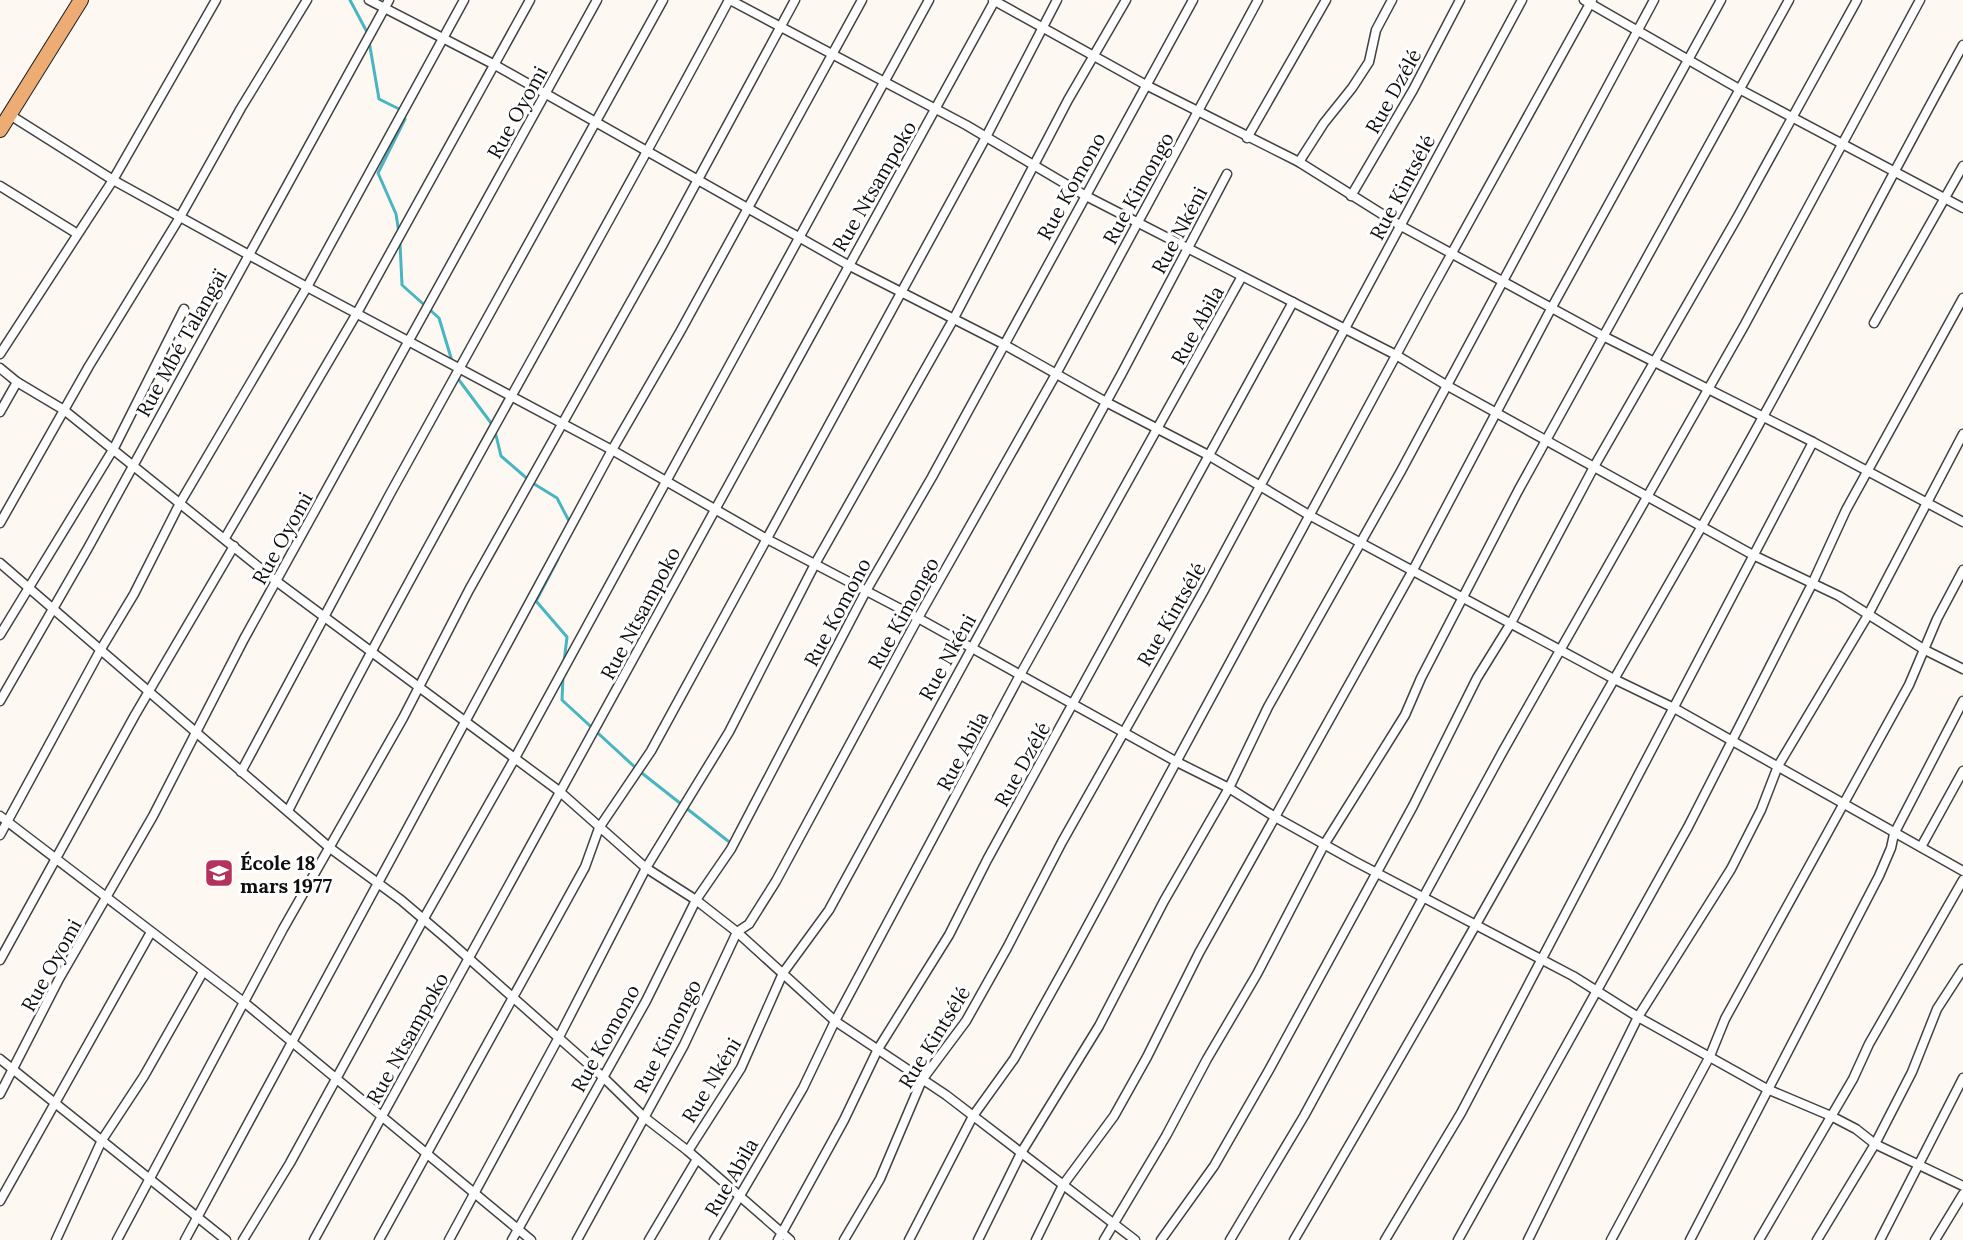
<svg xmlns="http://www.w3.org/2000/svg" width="1963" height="1240" font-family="Lora,serif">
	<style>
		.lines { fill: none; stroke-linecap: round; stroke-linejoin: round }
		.stream { stroke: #48b5c2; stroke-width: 3 }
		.street-casing { stroke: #424242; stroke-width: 11 }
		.primary-casing { stroke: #202020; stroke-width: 16 }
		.street { stroke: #fff; stroke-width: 8 }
		.primary { stroke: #edac73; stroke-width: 14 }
		.labels { text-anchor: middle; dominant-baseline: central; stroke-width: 6; stroke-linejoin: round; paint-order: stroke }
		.street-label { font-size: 20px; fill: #0f0f0f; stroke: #fff }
		.poi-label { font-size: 20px; font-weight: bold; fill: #0f0f0f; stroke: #fff; text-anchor: start }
	</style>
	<rect width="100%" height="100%" fill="#fef8f2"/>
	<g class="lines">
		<g class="stream">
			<polyline points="350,0 368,34"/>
			<polyline points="369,41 379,99 401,110"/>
			<polyline points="399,233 396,214 378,173 405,119 404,116"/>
			<polyline points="400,243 402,285 439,318 452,361"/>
			<polyline points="456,376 494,427 501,456 531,482 557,498 570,523"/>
			<polyline points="558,559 536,601 567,637 564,662"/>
			<polyline points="563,677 562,700 638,770 728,841"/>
		</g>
		<g class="street-casing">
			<g id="street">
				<polyline points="369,0 495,65 848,265 1005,345 1106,402 1208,455 1309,515 1614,679 1674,708 1963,871"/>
				<polyline points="730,0 966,125 1086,196 1396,355 1446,385 1753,555 1839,596 1925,650 1963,669"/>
				<polyline points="993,0 1146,85 1299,162 1401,226 1603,336 1813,442 1963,522"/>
				<polyline points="1584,0 1741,90 1963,208"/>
				<polyline points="10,115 113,180 307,287 612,450 765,538 918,618 1177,762 1229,788 1275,817 1354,861 1573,976 1638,1017 1767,1089 1831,1116 1856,1129 1875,1144 1963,1186"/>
				<polyline points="1247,138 1326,0"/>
				<polyline points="1299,162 1324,123 1352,88 1369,62 1376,30 1392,0"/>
				<polyline points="0,186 76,233"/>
				<polyline points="1351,196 1413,90 1460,0"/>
				<polyline points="1874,323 1963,166"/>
				<polyline points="0,354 113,180 216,0"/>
				<polyline points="0,368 17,382 64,410 276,581 559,791 646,868 696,900 737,932 835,1021 946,1095 1135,1240"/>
				<polyline points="0,412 17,382"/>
				<polyline points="0,523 89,366 180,217 241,108 307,0"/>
				<polyline points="225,538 357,313 530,0"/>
				<polyline points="0,563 330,848 401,900 448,940 603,1077 644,1117 688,1151 790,1240"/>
				<polyline points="0,635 114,448 184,309"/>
				<polyline points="0,701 88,548 389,0"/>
				<polyline points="241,772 390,494 663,0"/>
				<path d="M288,811c140,-274 296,-539 441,-811"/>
				<polyline points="0,816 245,1003 531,1240"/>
				<polyline points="0,835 101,649 134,594 180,503 307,287 464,0"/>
				<polyline points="1921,847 1963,771"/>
				<polyline points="0,960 135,715 234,546"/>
				<polyline points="0,1059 226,1240"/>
				<polyline points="0,1094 59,979 153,816 244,639 597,0"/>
				<polyline points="688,1151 741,1068 783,973 829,910 1122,373 1227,174"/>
				<polyline points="0,1201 151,932"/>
				<polyline points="56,1240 102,1140 144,1076 203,972"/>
				<polyline points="117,1240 283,929 403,718 469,590 662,246 795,0"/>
				<polyline points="185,1240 612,450 680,332 862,0"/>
				<polyline points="243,1240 290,1163 423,920 515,758 929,0"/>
				<polyline points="314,1240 995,0"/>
				<polyline points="379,1240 585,867 599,828 651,751 986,137 1057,0"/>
				<polyline points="449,1240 559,1037 646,868 729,732 815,564 953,320 1068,100 1126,0"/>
				<polyline points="512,1240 646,1001 696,900 731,849 866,591 932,477 1193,0"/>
				<polyline points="577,1240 684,1045 737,932 749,924 776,881 918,618 1056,374 1258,0"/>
				<polyline points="649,1240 697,1159"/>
				<polyline points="714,1240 803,1088 835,1021 1020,675 1241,278"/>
				<polyline points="778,1240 844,1120 878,1049 949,935 987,860 1293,302"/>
				<polyline points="844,1240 880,1179 922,1080 966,1021 1007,948 1062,842 1203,592 1522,0"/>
				<polyline points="909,1240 973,1116 1014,1059 1068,962 1427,298 1592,0"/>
				<polyline points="978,1240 1021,1153 1099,1026 1164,901 1229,788 1268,707 1401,471 1654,0"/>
				<polyline points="1036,1240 1063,1185 1114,1116 1147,1057 1199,953 1413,570 1552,307 1721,0"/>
				<polyline points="1104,1240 1166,1136 1207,1059 1257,974 1324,845 1405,715 1421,678 1518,491 1789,0"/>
				<polyline points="1161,1240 1214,1166 1269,1070 1413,806 1477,678 1511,623 1595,465 1738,216 1857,0"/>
				<polyline points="1230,1240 1304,1116 1503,751 1744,326 1920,0"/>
				<path d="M1294,1240c89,-152 177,-305 263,-460 68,-122 140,-242 207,-365 68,-123 131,-247 199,-370"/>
				<polyline points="1385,1240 1461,1113 1813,442"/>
				<polyline points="1458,1240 1688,827 1813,582 1846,510 1963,298"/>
				<polyline points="1528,1240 1638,1017 1731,869 1761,810 1778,766 1868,615 1963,434"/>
				<polyline points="1611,1240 1710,1056 1725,1019 1909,685 1937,619 1963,570"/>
				<polyline points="1690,1240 1879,876 1891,848 1894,834 1963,701"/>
				<polyline points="1759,1240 1853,1079 1869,1044 1963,880"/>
				<polyline points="1817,1240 1875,1144 1912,1072 1937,1009 1963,969"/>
				<polyline points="1880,1240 1963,1078"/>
				<polyline points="1935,1240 1963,1194"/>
			</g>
		</g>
		<g class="primary-casing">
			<polyline id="primary" points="0,130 81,0"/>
		</g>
		<use href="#street" class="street"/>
		<use href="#primary" class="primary"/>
	</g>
	<defs>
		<g id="school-square" transform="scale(1.5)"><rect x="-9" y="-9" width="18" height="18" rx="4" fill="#b4325e" stroke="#fff"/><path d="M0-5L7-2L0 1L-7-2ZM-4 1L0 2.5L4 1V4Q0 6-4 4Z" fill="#fff"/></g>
	</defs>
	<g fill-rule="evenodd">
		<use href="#school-square" x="219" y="873"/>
	</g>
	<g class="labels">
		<g class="street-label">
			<text transform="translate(1393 91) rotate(-61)">Rue Dzélé</text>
			<text transform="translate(517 112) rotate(-61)">Rue Oyomi</text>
			<text transform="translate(874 186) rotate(-60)">Rue Ntsampoko</text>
			<text transform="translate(1071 186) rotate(-61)">Rue Komono</text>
			<text transform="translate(1402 187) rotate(-62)">Rue Kintsélé</text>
			<text transform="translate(1138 188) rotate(-61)">Rue Kimongo</text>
			<text transform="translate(1179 230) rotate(-62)">Rue Nkéni</text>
			<text transform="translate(1197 325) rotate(-61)">Rue Abila</text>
			<text transform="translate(181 343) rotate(-61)">Rue Mbé Talangaï</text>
			<text transform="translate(282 538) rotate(-61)">Rue Oyomi</text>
			<text transform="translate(837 612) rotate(-62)">Rue Komono</text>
			<text transform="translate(640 613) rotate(-62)">Rue Ntsampoko</text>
			<text transform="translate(903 613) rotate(-61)">Rue Kimongo</text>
			<text transform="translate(1171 614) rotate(-60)">Rue Kintsélé</text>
			<text transform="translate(947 657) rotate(-61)">Rue Nkéni</text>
			<text transform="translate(962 751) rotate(-62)">Rue Abila</text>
			<text transform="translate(1022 764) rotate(-61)">Rue Dzélé</text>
			<text transform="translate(51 965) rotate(-61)">Rue Oyomi</text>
			<text transform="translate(667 1036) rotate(-63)">Rue Kimongo</text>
			<text transform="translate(934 1037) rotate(-58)">Rue Kintsélé</text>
			<text transform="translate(407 1038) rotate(-61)">Rue Ntsampoko</text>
			<text transform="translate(605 1038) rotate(-61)">Rue Komono</text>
			<text transform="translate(711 1080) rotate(-59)">Rue Nkéni</text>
			<text transform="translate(731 1177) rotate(-60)">Rue Abila</text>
		</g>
		<g class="poi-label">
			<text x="240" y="862">École 18<tspan x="240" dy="23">mars 1977</tspan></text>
		</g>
	</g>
</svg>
